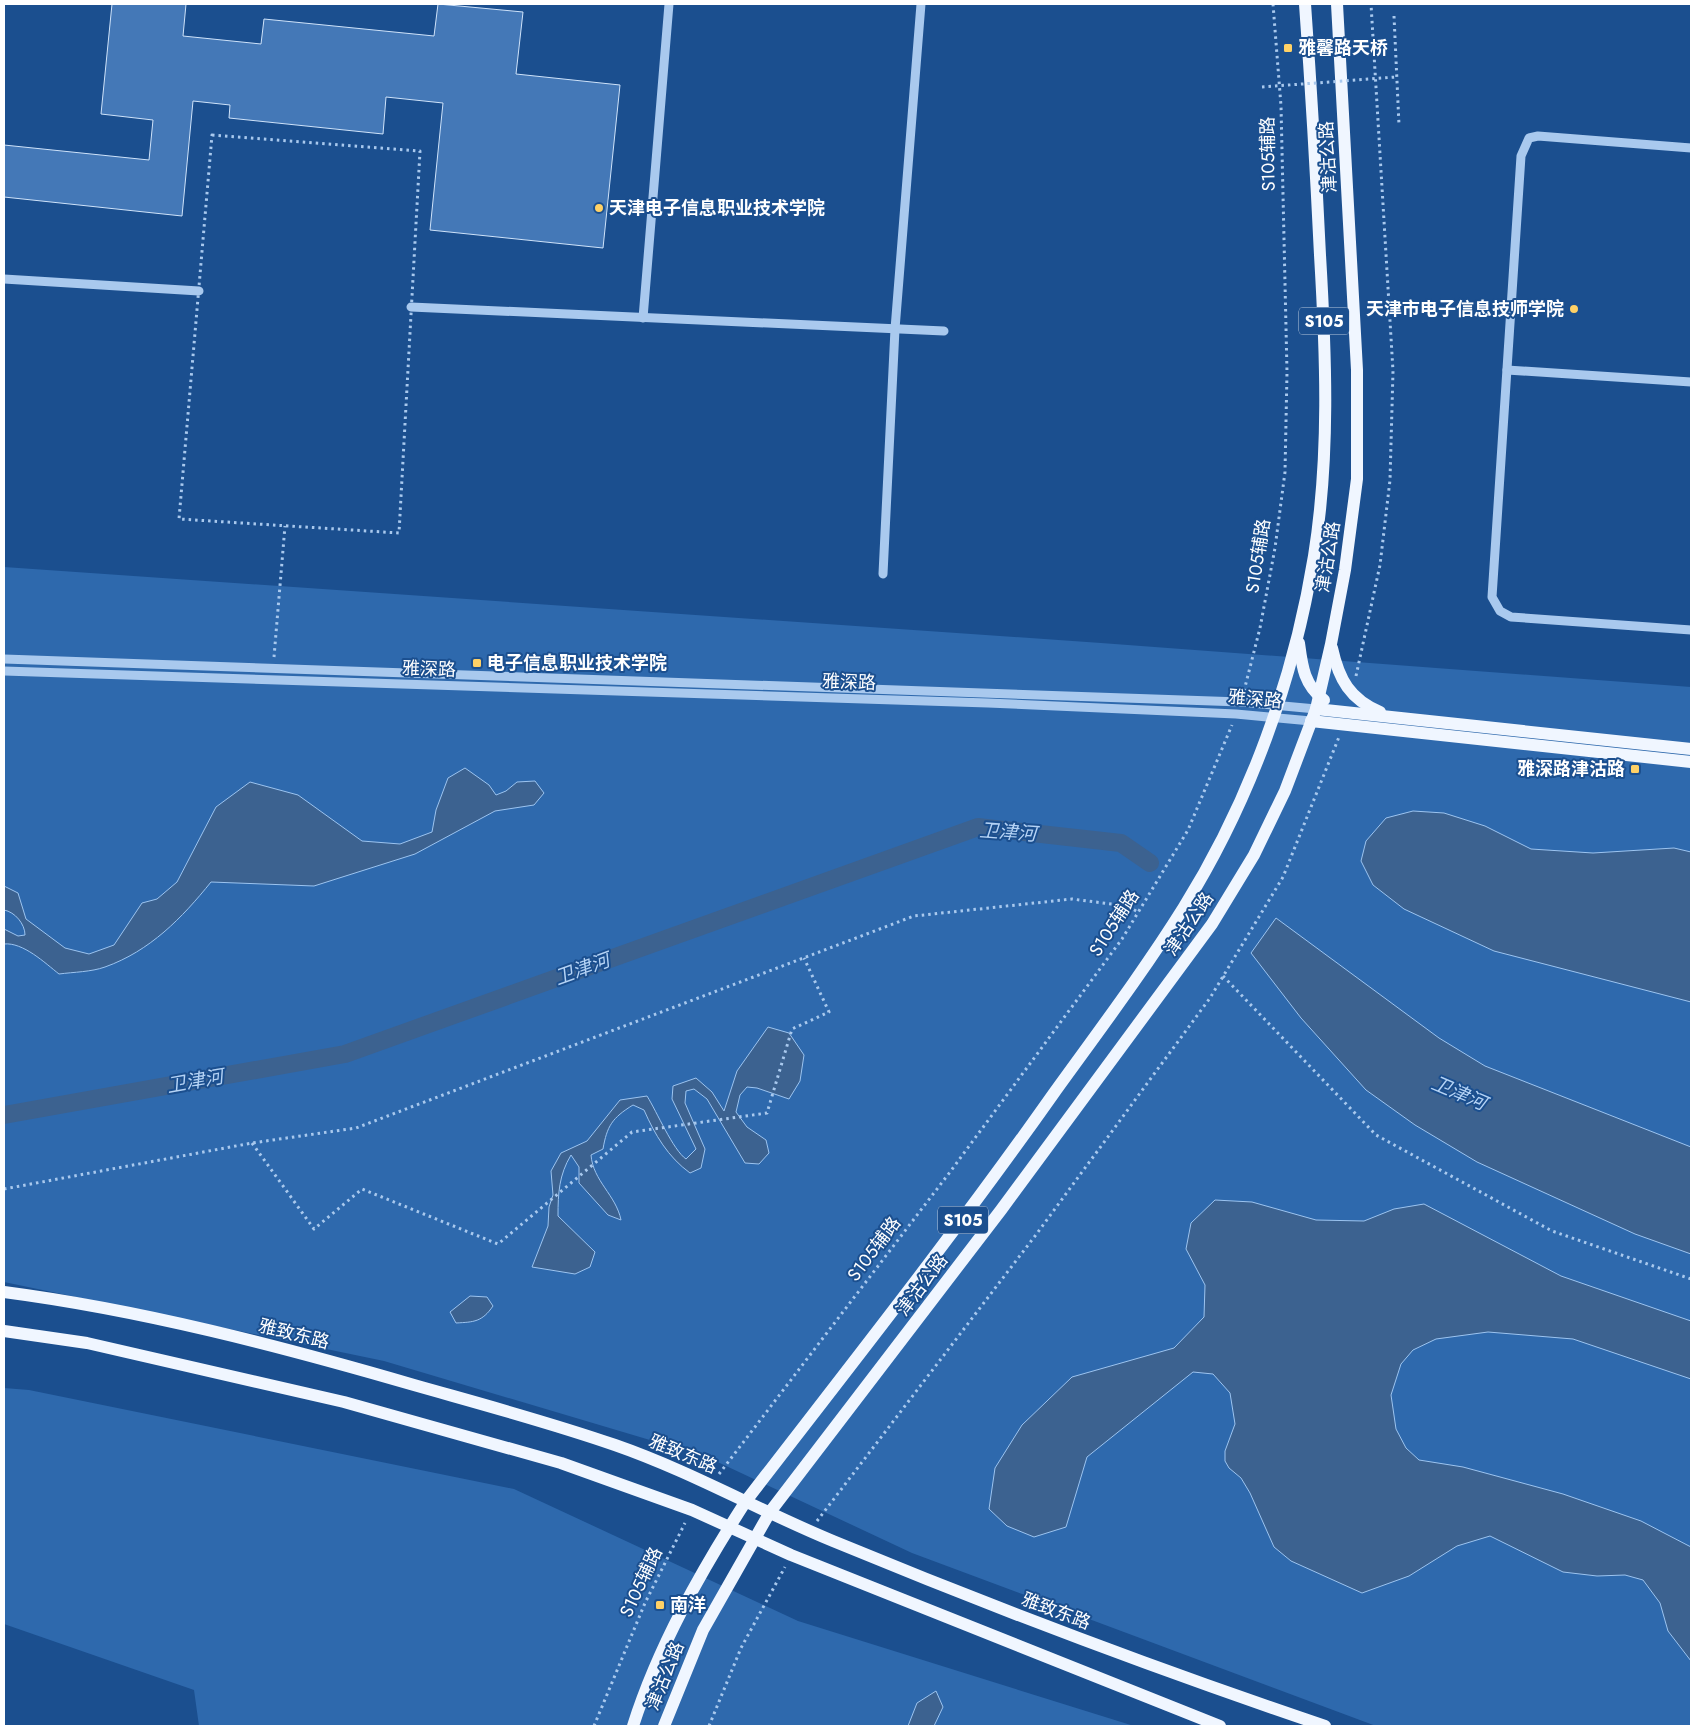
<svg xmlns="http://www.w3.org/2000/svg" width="1695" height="1730" font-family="Jost,'Noto Sans SC',sans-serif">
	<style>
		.green { fill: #2e69ad }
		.water { fill: #3c6290; stroke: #9cc4f0 }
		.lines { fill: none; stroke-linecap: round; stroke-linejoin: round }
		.canal { stroke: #3c6290; stroke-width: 18 }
		.building { fill: #4478b7; stroke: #cfe3fa }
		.path { stroke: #a9c9ee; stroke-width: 3; stroke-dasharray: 2.5 4; stroke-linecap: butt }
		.minor { stroke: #a9c9ee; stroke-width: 9 }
		.major { stroke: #f0f6ff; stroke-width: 12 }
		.path-bridge { stroke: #a9c9ee; stroke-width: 3; stroke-dasharray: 2.5 4; stroke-linecap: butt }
		.poi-dot { fill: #ffd166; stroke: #1b4f8f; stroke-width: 2 }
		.labels { text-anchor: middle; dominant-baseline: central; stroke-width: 4; stroke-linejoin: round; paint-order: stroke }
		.shield { fill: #1b4f8f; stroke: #bbcadd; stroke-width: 1 }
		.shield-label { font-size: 16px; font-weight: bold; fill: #fff }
		.poi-label { font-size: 18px; font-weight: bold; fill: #fff; stroke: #1b4f8f; text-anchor: start }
		.street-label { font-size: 18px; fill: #fff; stroke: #1b4f8f }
		.water-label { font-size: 19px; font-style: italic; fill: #b5d3f5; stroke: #1b4f8f }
	</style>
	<rect width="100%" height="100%" fill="#1b4f8f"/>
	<g class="green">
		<polygon points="4,567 1101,643 1691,687 1691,1726 1376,1726 912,1553 707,1457 384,1361 4,1282"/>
		<polygon points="4,1388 29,1390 514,1489 798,1621 1134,1726 199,1726 194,1690 4,1624"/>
	</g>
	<g class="water">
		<path d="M465,768l24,17 7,10 10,-4 11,-9 18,-1 9,12 -10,12 -39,6 -80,43 -101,32 -103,-4c-29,36 -61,69 -106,85 -14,5 -31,5 -46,7 -14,-11 -36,-32 -55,-30v-15l14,7 7,-1c0,-11 -10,-23 -21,-25v-24l14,7 8,26 39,29 24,6 25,-9 28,-42 15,-4 20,-17 39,-75 34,-25 48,13 64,46 38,3 32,-12 4,-22 12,-32z"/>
		<polygon points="1413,811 1444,813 1485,826 1531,849 1593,853 1674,848 1691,852 1691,1002 1494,951 1404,909 1373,885 1361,861 1366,841 1386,818"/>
		<polygon points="1276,918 1439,1038 1485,1066 1691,1147 1691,1254 1635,1234 1477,1162 1415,1125 1366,1090 1301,1018 1251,953"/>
		<path d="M768,1027l21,6 15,22 -4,26 -11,18 -32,-11 -10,-1 -7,8 -4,17 11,15 19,13 3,13 -10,11 -14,-1 -38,-64 -13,-10 -8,2 -1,12 20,46 -4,19 -11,5c-22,-16 -35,-38 -46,-63l-11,-5c-21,13 -26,21 -30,44l-12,6c2,26 25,40 30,65l-13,-5 -29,-32v-16l-8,-12c-12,20 -13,38 -13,61l37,36 -5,15 -15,7 -43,-7 16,-41 1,-19 4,-12 -2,-24 10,-18 26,-12 33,-41 27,-4c10,16 26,54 39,63l10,-10 -24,-50 1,-13 23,-8 16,14 12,19 13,-40z"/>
		<polygon points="1215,1200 1252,1202 1316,1220 1364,1221 1394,1209 1424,1204 1561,1276 1691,1321 1691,1379 1573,1339 1488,1332 1436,1339 1413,1350 1401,1364 1391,1395 1396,1429 1406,1448 1419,1460 1463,1467 1563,1494 1641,1521 1691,1547 1691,1661 1668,1631 1660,1603 1643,1580 1625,1575 1597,1576 1563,1572 1490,1536 1457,1546 1409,1576 1362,1593 1291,1561 1274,1547 1250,1493 1241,1478 1229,1468 1225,1461 1225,1451 1235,1424 1230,1393 1213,1374 1193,1372 1087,1457 1066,1527 1034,1537 1007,1526 989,1509 995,1468 1022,1425 1072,1377 1174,1348 1204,1317 1205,1285 1186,1249 1191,1223"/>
		<path d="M470,1296l17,1 6,9c-11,16 -19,16 -37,17l-6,-11z"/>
		<polygon points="936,1691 943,1707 934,1726 908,1726 917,1703"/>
	</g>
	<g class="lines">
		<polyline class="canal" points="4,1115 345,1054 978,827 1121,843 1150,863"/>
	</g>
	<polygon class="building" points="112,4 186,4 183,36 261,44 264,19 434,36 438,4 523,12 516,74 620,85 603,248 430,230 443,103 386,97 383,134 229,118 230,105 193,101 182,216 4,197 4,145 149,160 153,120 101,114"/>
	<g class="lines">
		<g class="path">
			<polyline points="1394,16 1399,125"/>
			<polygon points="212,135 420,151 399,533 179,519"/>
			<polyline points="274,657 285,526"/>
			<polyline points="1356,676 1380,565 1390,480 1393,371 1371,4"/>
			<polyline points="1244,691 1260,628 1275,548 1285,472 1287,372 1281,106 1273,4"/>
			<polyline points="1223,976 1376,1135 1552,1231 1691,1279"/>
			<polyline points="252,1143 314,1229 362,1189 498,1244 632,1132 767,1113 792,1029 829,1012 804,958"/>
			<polyline points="4,1189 252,1143 356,1128 914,916 1072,899 1127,906 1138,912"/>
			<polyline points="719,1474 950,1172 1122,939 1188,830 1232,725"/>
			<polyline points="817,1521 1035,1236 1210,998 1283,877 1339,737"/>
			<polyline points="594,1726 645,1603 685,1523"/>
			<polyline points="709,1726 741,1648 785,1567"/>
		</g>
		<g class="minor">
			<polyline points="1691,148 1538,136 1529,138 1521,156 1492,597 1500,611 1511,617 1691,630"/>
			<polyline points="4,279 199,291"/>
			<polyline points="411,307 944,331"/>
			<polyline points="643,318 669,4"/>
			<polyline points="1507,370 1691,382"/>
			<polyline points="883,574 895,329 921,4"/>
			<polyline points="4,659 1241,702 1316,709"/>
			<polyline points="4,671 988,703 1236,714 1311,721"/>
		</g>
		<g class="major">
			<path d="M1299,643c3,23 5,42 25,57"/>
			<path d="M1332,648c7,32 18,51 48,64"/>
			<polyline points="1316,709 1691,749"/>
			<polyline points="1311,721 1691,762"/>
			<path d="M4,1292c138,18 276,54 410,93 67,19 135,37 201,60 75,26 145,66 218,96 162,67 326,129 492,185"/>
			<polyline points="4,1331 87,1343 344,1402 561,1463 692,1510 791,1555 1220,1726"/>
			<path d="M633,1726c25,-79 68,-155 113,-225 104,-135 210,-269 308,-408 44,-61 90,-122 130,-186 66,-106 110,-228 130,-351 16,-100 12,-200 6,-301 -4,-84 -9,-168 -15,-251"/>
			<polyline points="664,1726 703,1630 770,1512 1001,1210 1212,924 1254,855 1285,791 1316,709 1331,644 1345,570 1357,479 1357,370 1337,4"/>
		</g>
		<polyline class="path-bridge" points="1262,87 1396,77"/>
	</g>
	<g class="poi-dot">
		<rect x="1283" y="43" width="10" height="10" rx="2.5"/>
		<circle cx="599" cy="208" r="5"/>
		<circle cx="1574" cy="309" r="5"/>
		<rect x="472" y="658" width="10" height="10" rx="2.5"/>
		<rect x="1630" y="764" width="10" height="10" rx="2.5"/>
		<rect x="655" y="1600" width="10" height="10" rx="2.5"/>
	</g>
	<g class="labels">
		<g class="shield">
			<rect x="1299" y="307.5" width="50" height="27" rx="4"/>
			<rect x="938" y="1206.5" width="50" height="27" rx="4"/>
		</g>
		<g class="shield-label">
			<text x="1324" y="321">S105</text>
			<text x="963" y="1220">S105</text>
		</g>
		<g class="poi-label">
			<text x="1298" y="48">雅馨路天桥</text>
			<text x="609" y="208">天津电子信息职业技术学院</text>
			<text x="1564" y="309" text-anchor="end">天津市电子信息技师学院</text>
			<text x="487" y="663">电子信息职业技术学院</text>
			<text x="1625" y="769" text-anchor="end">雅深路津沽路</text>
			<text x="670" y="1605">南洋</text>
		</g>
		<g class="street-label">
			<text transform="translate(1268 154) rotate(-91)">S105辅路</text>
			<text transform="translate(1328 157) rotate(-93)">津沽公路</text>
			<text transform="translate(1258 556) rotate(-81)">S105辅路</text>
			<text transform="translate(1328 557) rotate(-81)">津沽公路</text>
			<text transform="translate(429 669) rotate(2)">雅深路</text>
			<text transform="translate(849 682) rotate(2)">雅深路</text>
			<text transform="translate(1255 699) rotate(5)">雅深路</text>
			<text transform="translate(1114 923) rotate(-57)">S105辅路</text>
			<text transform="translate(1189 924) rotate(-56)">津沽公路</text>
			<text transform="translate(874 1249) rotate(-53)">S105辅路</text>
			<text transform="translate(922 1285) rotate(-53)">津沽公路</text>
			<text transform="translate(294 1334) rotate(14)">雅致东路</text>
			<text transform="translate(683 1454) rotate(23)">雅致东路</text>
			<text transform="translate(641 1582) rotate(-65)">S105辅路</text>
			<text transform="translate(1056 1611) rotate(21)">雅致东路</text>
			<text transform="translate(665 1676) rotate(-68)">津沽公路</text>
		</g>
		<g class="water-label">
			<text transform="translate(1008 832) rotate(4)">卫津河</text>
			<text transform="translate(582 969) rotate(-20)">卫津河</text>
			<text transform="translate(195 1081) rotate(-10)">卫津河</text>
			<text transform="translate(1459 1093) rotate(23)">卫津河</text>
		</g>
	</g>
	<rect width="1695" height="1730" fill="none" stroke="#ffffff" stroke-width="10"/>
</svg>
